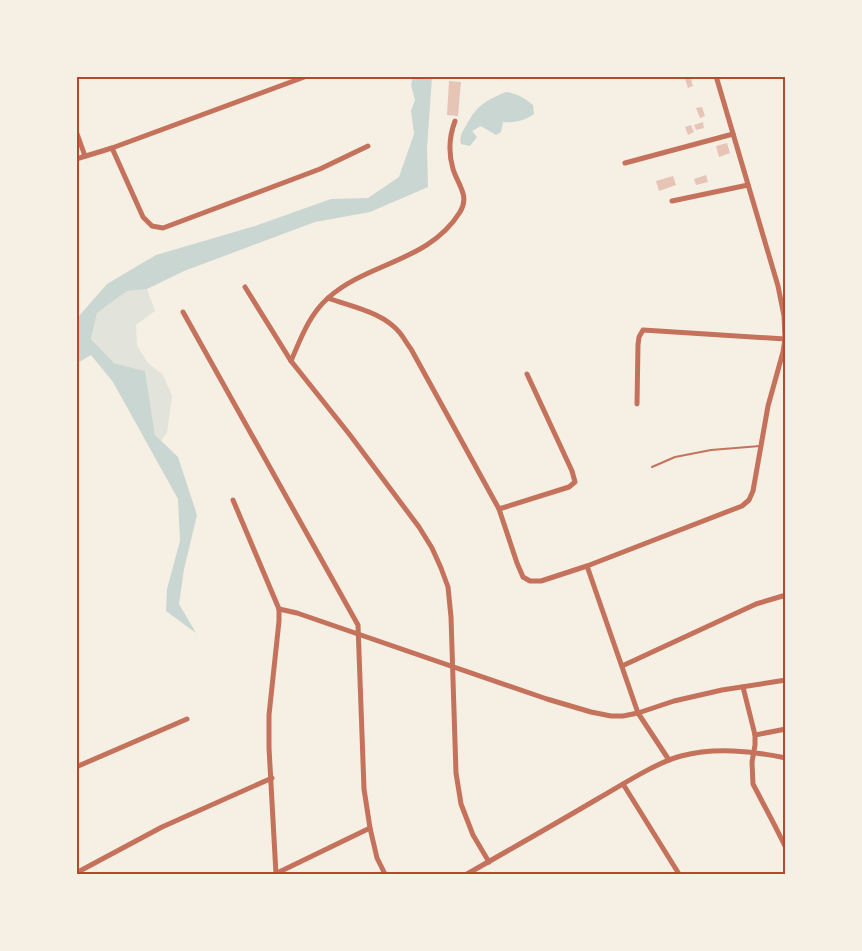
<svg xmlns="http://www.w3.org/2000/svg" width="862" height="951" font-family="Barlow,sans-serif">
	<style>
		.green { fill: #e2e4dc }
		.water { fill: #c9d6d2 }
		.building { fill: #e6c5b7 }
		.lines { fill: none; stroke-linecap: round; stroke-linejoin: round }
		.service { stroke: #c5725c; stroke-width: 2 }
		.minor { stroke: #c5725c; stroke-width: 5 }
		.neatline { fill: none; stroke: #b5482f; stroke-width: 2 }
	</style>
	<rect width="100%" height="100%" fill="#f6efe4"/>
	<polygon class="green" points="147,289 155,311 136,325 137,346 148,363 163,375 172,396 167,433 161,441 155,435 145,371 114,363 91,339 97,313 127,291"/>
	<g class="water">
		<polygon points="413,77 432,77 427,148 428,187 370,212 315,222 184,271 147,289 127,291 97,313 91,339 114,363 145,371 155,435 178,457 197,515 184,569 179,604 196,633 166,611 167,589 180,541 178,499 113,382 91,355 79,362 77,373 76,326 79,316 107,284 156,255 255,226 331,199 368,198 399,177 414,134 411,111 415,100 411,85"/>
		<path d="M506,92c10,1 19,6 27,13l1,9c-10,7 -20,9 -31,8l-2,10 -5,3 -15,-9 -9,5 5,6 -7,9 -9,-2c-2,-7 1,-12 5,-18 10,-20 20,-26 40,-34z"/>
	</g>
	<g class="building">
		<polygon points="684,76 690,76 693,86 688,88"/>
		<polygon points="449,81 461,82 458,116 447,115"/>
		<polygon points="702,107 705,116 700,118 696,108"/>
		<polygon points="703,122 704,128 696,130 694,125"/>
		<polygon points="691,125 694,132 688,135 685,127"/>
		<polygon points="727,143 730,153 719,157 716,146"/>
		<polygon points="706,175 708,182 696,185 694,179"/>
		<polygon points="673,176 676,185 659,191 656,181"/>
	</g>
	<g class="lines">
		<polyline class="service" points="652,467 675,457 711,450 760,446"/>
		<g class="minor">
			<polyline points="76,131 85,156"/>
			<polyline points="112,148 143,217 152,226 163,228 320,169 368,146"/>
			<polyline points="76,159 112,148 307,76"/>
			<polyline points="625,163 733,134"/>
			<polyline points="672,201 748,185"/>
			<polyline points="245,287 291,361 350,435 419,527 432,548 441,568 448,587 451,617 456,773 461,804 473,835 489,862"/>
			<path d="M328,298c24,9 55,14 72,35 4,5 7,11 11,16l88,160 18,54 6,14 7,4h11l46,-15 155,-60 7,-6 4,-9 15,-85 15,-54 2,-13 -1,-23 -6,-30 -62,-210"/>
			<polyline points="183,312 358,625 364,789 370,828 377,858 385,874"/>
			<path d="M291,361c10,-23 18,-46 37,-63 40,-36 101,-36 132,-86 10,-16 -2,-27 -7,-43 -5,-17 -4,-32 2,-48"/>
			<polyline points="637,404 638,345 639,337 643,330 785,339"/>
			<polyline points="233,500 279,609 279,621 269,715 269,748 276,874"/>
			<polyline points="499,509 569,487 575,482 572,471 527,374"/>
			<polyline points="587,566 638,713 669,760"/>
			<polyline points="279,609 297,613 547,699 591,712 611,716 623,716 638,713 674,701 722,690 786,680"/>
			<polyline points="622,666 756,604 786,595"/>
			<polyline points="743,687 755,735 755,745 752,762 753,784 775,826 786,848"/>
			<polyline points="755,735 786,729"/>
			<polyline points="76,767 187,719"/>
			<polyline points="623,784 679,874"/>
			<polyline points="76,873 162,827 272,778"/>
			<polyline points="275,874 370,828"/>
			<path d="M467,874c44,-25 88,-50 132,-76 23,-13 56,-35 82,-42 34,-9 70,-5 105,2"/>
		</g>
	</g>
	<rect width="862" height="951" fill="none" stroke="#f6efe4" stroke-width="156"/>
	<rect x="78" y="78" width="706" height="795" class="neatline"/>
</svg>
